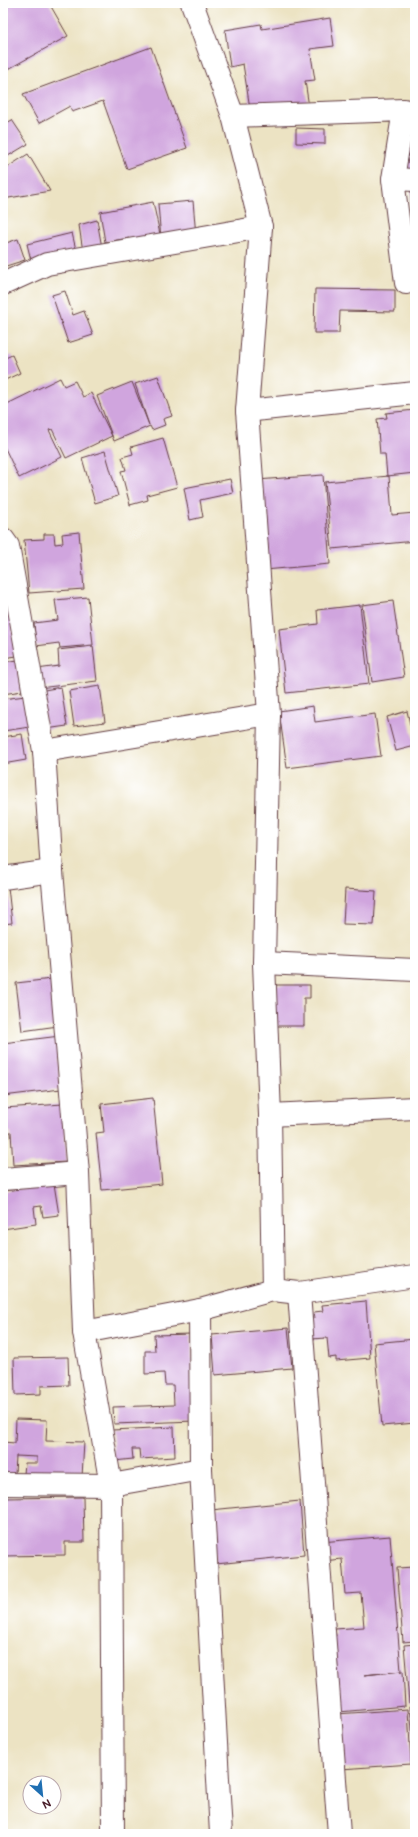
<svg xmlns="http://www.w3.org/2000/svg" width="418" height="1837" font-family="'Balsamiq Sans',sans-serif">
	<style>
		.building { fill: #d0a5de }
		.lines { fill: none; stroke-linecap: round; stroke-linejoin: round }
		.street-casing { stroke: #623c42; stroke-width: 24 }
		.street { stroke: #fff; stroke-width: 22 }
	</style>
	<rect width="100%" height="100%" fill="#fff"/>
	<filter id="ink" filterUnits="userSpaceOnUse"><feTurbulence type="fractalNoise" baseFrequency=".025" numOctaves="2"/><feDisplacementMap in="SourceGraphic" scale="8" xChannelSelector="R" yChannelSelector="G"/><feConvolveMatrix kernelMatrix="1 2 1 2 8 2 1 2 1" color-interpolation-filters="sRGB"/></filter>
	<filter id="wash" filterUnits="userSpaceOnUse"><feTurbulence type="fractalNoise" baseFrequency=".012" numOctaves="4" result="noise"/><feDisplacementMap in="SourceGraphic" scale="16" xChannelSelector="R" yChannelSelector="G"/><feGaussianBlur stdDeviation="0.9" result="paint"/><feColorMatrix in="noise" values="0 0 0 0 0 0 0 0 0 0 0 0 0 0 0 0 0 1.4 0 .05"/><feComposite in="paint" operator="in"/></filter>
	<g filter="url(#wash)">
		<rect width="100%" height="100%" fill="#ece3c3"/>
		<g id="blocks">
			<g class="building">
				<polygon points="3,3 49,3 68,36 3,72"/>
				<polygon points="330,18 334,46 310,49 315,80 305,81 309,107 251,115 243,64 230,67 225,30 261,24 262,29"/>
				<polygon points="151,47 187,148 127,169 103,101 72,112 70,106 39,123 23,94"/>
				<polygon points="12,120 28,144 3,159 3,125"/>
				<polygon points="296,128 325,129 325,144 296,143"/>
				<polygon points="402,136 415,136 415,171 401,171"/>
				<polygon points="28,154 50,191 3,199 3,170"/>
				<rect x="411" y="185" width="4" height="20"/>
				<polygon points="193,201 196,236 131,246 129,238 105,242 100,212 153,202 161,239 158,204"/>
				<polygon points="97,220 102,248 83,252 79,225"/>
				<polygon points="410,227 415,227 415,249 411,250"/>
				<polygon points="72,233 77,254 32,264 27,244"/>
				<polygon points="18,239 25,260 3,267 3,244"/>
				<polygon points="315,289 395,290 395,312 340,311 339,333 314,333"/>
				<polygon points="65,291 73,315 84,311 93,335 68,343 52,295"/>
				<polygon points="12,355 20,373 3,381 3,359"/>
				<polygon points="158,376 172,416 163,419 165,425 152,430 150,426 114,441 97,396 132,382 149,425 135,384"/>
				<polygon points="60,378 64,386 75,381 83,397 91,393 112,436 66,458 52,429 49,430 62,457 19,478 3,444 3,406"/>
				<polygon points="415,410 415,473 387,476 385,454 380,454 377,419 387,418 386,413"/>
				<polygon points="163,438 177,487 147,495 148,500 130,505 121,471 126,470 122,457 133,454 131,447"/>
				<polygon points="105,451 118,496 95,503 82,458"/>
				<polygon points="323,475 330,564 265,570 257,480"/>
				<polygon points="389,476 392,515 415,513 415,541 332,549 325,482"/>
				<polygon points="230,479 233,493 200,500 203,517 190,520 184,488"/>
				<polygon points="79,532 84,589 29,593 24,540 44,539 44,534 54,534 55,544 63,543 62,534"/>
				<polygon points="88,597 93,645 60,648 59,643 36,646 34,623 58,620 55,600"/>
				<polygon points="3,598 8,598 17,656 3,658"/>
				<polygon points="393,601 404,677 372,682 362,605"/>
				<polygon points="360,605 369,684 286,693 279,629 318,624 317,610"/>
				<polygon points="93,646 97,681 39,688 37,669 59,666 58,650"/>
				<polygon points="18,660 22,691 3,694 3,662"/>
				<polygon points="100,686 105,722 74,726 69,691"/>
				<polygon points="61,687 67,726 46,729 39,691"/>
				<polygon points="25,696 30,727 3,731 3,699"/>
				<polygon points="313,706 315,722 375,714 381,756 287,768 279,711"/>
				<polygon points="407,711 415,746 396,751 387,717"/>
				<polygon points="22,734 26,760 3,764 3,737"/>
				<polygon points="8,887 12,923 3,924 3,888"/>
				<polygon points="345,889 376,891 374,925 343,924"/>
				<polygon points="52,979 58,1026 22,1031 16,983"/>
				<polygon points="269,985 310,985 310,998 304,998 304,1026 269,1026"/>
				<polygon points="60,1036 62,1057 57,1058 61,1089 3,1096 3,1043"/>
				<polygon points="153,1098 162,1184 102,1190 96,1133 104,1132 101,1104"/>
				<polygon points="63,1104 67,1162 13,1165 11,1132 5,1132 4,1108"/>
				<polygon points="54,1184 59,1215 43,1217 41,1206 34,1207 36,1224 3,1229 3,1191"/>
				<polygon points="366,1301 370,1358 336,1361 336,1357 329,1358 327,1338 311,1339 310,1318 315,1318 314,1312 323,1311 322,1305"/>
				<polygon points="288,1328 292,1368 215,1375 212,1335"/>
				<polygon points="191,1334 195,1421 114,1424 113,1407 174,1405 173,1385 165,1385 164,1373 145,1374 145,1351 155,1351 154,1335"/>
				<polygon points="415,1339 415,1423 382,1426 374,1343"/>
				<polygon points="68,1357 69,1385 41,1386 41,1394 15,1395 14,1358"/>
				<polygon points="16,1419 47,1420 46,1441 84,1442 82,1477 24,1474 25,1463 37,1463 37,1457 16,1456 15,1474 3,1473 3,1442 15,1443"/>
				<polygon points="174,1427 175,1457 140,1459 139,1449 132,1449 133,1459 114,1461 112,1430"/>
				<polygon points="83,1497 84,1542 65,1542 65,1555 3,1556 3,1498"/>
				<polygon points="300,1501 304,1555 216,1564 211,1510"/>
				<polygon points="390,1536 401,1671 364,1675 403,1671 405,1706 328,1713 325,1637 336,1636 335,1629 364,1627 361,1593 345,1594 342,1559 323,1561 321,1542"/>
				<polygon points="415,1567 415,1641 403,1642 397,1568"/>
				<polygon points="415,1644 415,1702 409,1703 404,1645"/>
				<polygon points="415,1705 415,1753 414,1753 410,1706"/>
				<polygon points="408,1709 411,1764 341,1769 337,1714"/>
			</g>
		</g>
	</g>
	<g filter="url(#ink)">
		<use href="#blocks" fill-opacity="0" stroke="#623c42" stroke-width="1"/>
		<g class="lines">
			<g class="street-casing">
				<g id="street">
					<polyline points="192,3 233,116 261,227 247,411 269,714 264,963 270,1115 273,1290"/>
					<polyline points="233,116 404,110 393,179 406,283"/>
					<polyline points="393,179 415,180"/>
					<polyline points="3,284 47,264 261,227"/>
					<polyline points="247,411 415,393"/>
					<polyline points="3,539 8,546 44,751 52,871 78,1173 84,1332 111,1485 113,1834"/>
					<polyline points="44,751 269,714"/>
					<polyline points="3,878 52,871"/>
					<polyline points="264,963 415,970"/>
					<polyline points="270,1115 415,1108"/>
					<polyline points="3,1179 78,1173"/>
					<polyline points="299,1293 339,1834"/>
					<polyline points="200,1310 201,1469 221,1834"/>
					<polyline points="84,1332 200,1310 273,1290 299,1293 415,1276"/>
					<polyline points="3,1484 111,1485 201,1469"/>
				</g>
			</g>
			<use href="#street" class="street"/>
		</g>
	</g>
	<rect width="418" height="1837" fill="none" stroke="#fff" stroke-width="16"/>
	<g transform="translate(42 1795) rotate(153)"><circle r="19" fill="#ffffff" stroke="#b7a5aa"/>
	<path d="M0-3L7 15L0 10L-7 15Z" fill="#1f6fb2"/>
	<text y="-6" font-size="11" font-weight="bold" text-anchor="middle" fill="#4a1f2b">N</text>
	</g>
</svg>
